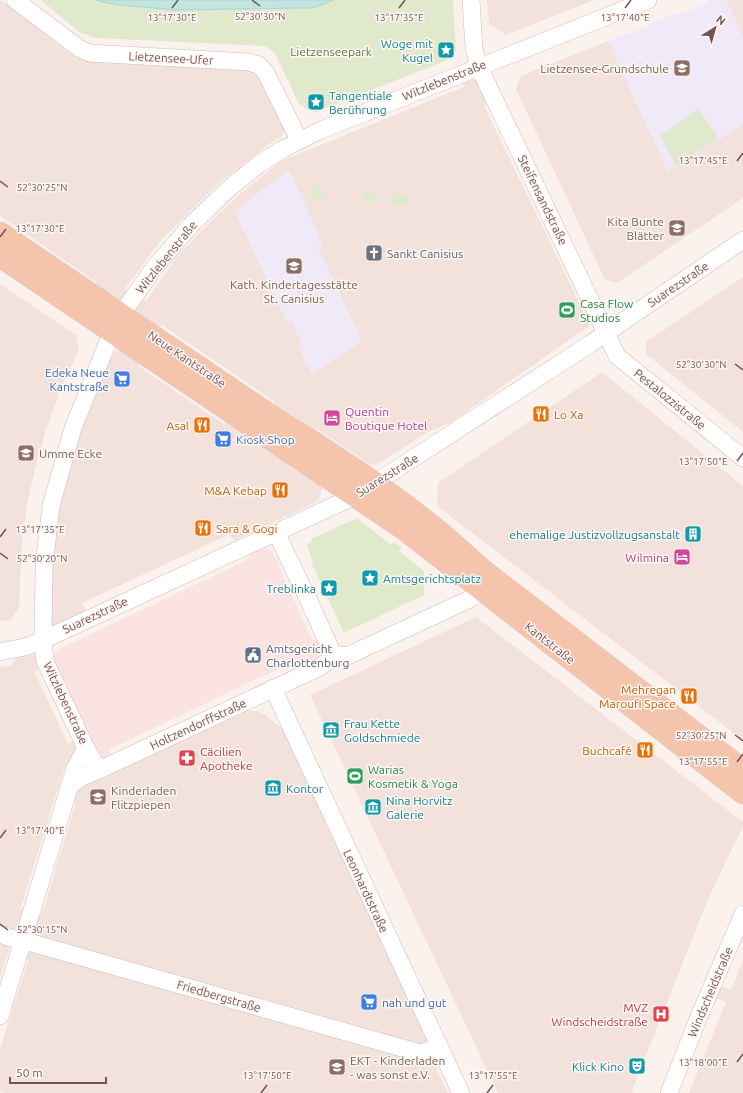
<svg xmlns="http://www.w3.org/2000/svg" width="743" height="1093" font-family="Ubuntu,sans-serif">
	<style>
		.residential { fill: #f3e2dc }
		.commercial { fill: #fbe3e2 }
		.education { fill: #efe9f8 }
		.green { fill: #e0e9cc }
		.water { fill: #c2e5e0; stroke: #a9d6d0 }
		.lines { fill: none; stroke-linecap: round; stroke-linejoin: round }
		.minor-casing { stroke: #d0bab5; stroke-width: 18 }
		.major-casing { stroke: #d9cfce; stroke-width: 23 }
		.minor { stroke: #fff; stroke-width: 17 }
		.major { stroke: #f4c5ac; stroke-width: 22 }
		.ticks { fill: none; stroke: #765351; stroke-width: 1.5 }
		.labels { text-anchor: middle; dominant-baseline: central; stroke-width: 3; stroke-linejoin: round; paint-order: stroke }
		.culture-label { font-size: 12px; fill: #0d838f; stroke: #fef7f4; text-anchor: start }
		.park-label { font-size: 12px; fill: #617446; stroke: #fef7f4 }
		.street-label { font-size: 12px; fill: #765351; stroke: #fef7f4 }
		.education-label { font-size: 12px; fill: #785e54; stroke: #fef7f4; text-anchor: start }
		.worship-label { font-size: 12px; fill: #5b616d; stroke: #fef7f4; text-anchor: start }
		.leisure-label { font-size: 12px; fill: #27864d; stroke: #fef7f4; text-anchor: start }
		.shop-label { font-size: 12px; fill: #366cbe; stroke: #fef7f4; text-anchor: start }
		.hotel-label { font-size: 12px; fill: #b23c85; stroke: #fef7f4; text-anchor: start }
		.food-label { font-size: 12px; fill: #c56008; stroke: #fef7f4; text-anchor: end }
		.service-label { font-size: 12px; fill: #4e5e75; stroke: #fef7f4; text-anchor: start }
		.health-label { font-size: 12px; fill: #be3a42; stroke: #fef7f4; text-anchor: start }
		.ticks-label { font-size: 10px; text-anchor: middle; fill: #765351; stroke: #fef7f4; stroke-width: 3; stroke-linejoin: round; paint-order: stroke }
	</style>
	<rect width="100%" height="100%" fill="#fcf2ed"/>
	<g class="residential">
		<polygon points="0,0 21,14 54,42 70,54 88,61 105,63 177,67 250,69 259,73 284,127 285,131 280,138 276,139 221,181 161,240 125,289 129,292 124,298 120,301 116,301 95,291 96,282 0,216"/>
		<polygon points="487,0 594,0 506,35 489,24"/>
		<polygon points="726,0 743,0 743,37"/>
		<polygon points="608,41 668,171 743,124 743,198 617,283 605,280 516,89 521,76"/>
		<polygon points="471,79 478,80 488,99 484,106 589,323 589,326 585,329 450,423 428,432 376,465 369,464 320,431 272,410 275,402 162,325 156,332 135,313 135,309 141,299 146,301 176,258 208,224 241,193 281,161 464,87 463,83"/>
		<polygon points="743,277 743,432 646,354 646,342"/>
		<polygon points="0,284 76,335 79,349 59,393 45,433 35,469 27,504 22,540 19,608 10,620 0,621"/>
		<polygon points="124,348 137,355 140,367 224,424 238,423 320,481 322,487 321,493 318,500 314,503 234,541 230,534 82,603 86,611 52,626 51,626 52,547 58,508 70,457 109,357 114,352"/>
		<polygon points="602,372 743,486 743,740 437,506 438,483"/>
		<polygon points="476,617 743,822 743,826 709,897 631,1093 498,1093 310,695"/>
		<polygon points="28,653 36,655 41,665 35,673 68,744 74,740 79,749 69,766 64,769 21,907 24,911 21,921 17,927 12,930 0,929 0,667 12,665 18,654"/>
		<polygon points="244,711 257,711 264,714 284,730 428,1041 427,1058 433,1061 448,1093 5,1093 0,1091 0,1049 28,960 25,959 30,951 37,937 34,929 37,914 43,911 75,805 73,798 78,786"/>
		<polygon points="0,942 8,946 9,949 0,978"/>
		<polygon points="743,960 743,1093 689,1093 726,1002 716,998 721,986 731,990"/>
	</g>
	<polygon class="commercial" points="264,545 273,553 312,640 317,639 320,644 320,653 318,658 315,662 304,668 299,660 263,676 110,749 110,758 107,760 100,759 53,658 57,650 247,560 253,548"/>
	<g class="education">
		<polygon points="709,0 726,0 743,37 743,124 668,172 608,41 651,25 650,24 678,12 679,14 706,3 706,1"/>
		<polygon points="289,170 323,244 318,247 362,341 312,374 299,348 303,347 294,327 295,325 290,322 288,325 235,212 264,188"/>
	</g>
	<g class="green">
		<polygon points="41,0 453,0 456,50 453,56 447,60 316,112 306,109 299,104 276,55 271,50 265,46 96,38 79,32"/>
		<polygon points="698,109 719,138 676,166 660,136"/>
		<polygon points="315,185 319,185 326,192 325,196 313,199 309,197 309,193 311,191 312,186"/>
		<path d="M365,188l3,1 6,6 8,5 -14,2 -4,-1c-3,-4 -4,-9 1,-13z"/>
		<path d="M396,192c10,2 13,10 17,18l-9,-6h-13l-3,-3 1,-3z"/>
		<polygon points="357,518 391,545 394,542 401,547 399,551 424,571 424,595 344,633 311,562 313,562 307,546 309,542 312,541 311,539"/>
	</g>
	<polygon class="water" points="96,0 334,0 313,8 305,8 174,10 121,5 102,2"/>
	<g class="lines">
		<g class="minor-casing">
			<g id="minor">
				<polyline points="15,0 79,48 89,53 248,62 259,65 266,73 299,140"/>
				<polyline points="471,0 474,49 479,67 617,356 743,458"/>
				<polyline points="0,652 25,647 43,640 355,496 590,344 743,240"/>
				<polyline points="333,654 347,656 470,599 480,589"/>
				<polyline points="273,688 461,1093"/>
				<polyline points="99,770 86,748 45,661 43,640 44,566 51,506 73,428 112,332 121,315 154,268 191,225 227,190 259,164 281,150 321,130 648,0"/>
				<polyline points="68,788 80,778 99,770 320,667 329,661 333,654 308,599 276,532"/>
				<polyline points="0,934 8,937 39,945 420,1053 439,1047"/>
				<polyline points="0,1016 75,768 86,748"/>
				<polyline points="669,1093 698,1019 743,914"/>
			</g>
		</g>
		<g class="major-casing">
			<g id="major">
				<polyline points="0,233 280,422 310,440 375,483 409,508 442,534 485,572 743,770"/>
				<polyline points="0,256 404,529 743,793"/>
			</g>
		</g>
		<use href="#minor" class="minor"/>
		<use href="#major" class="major"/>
	</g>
	<path class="ticks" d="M252,0l8,6M172,8l6,-8M399,8l6,-8M625,8l6,-8M737,161l6,-8M0,181l8,6M0,237l6,-8M735,364l8,6M737,461l6,-8M0,537l6,-8M0,553l8,6M735,735l8,6M737,762l6,-8M0,838l6,-8M0,924l8,6M737,1062l6,-8M261,1093l6,-8M487,1093l6,-8"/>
	<defs>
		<g id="sight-square" transform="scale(0.9)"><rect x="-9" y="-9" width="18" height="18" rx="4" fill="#0f9aa8" stroke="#fef7f4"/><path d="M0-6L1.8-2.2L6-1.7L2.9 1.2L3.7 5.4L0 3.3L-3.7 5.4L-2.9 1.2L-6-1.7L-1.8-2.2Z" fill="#fff"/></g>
		<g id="school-square" transform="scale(0.9)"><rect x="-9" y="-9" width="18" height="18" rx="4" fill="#8d6e63" stroke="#fef7f4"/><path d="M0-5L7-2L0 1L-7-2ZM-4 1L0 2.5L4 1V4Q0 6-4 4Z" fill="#fff"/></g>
		<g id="church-square" transform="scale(0.9)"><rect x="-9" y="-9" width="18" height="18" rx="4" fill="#6b7280" stroke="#fef7f4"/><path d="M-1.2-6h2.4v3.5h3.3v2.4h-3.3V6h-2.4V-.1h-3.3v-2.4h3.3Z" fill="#fff"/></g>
		<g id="stadium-square" transform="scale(0.9)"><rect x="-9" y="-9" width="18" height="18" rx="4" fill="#2e9e5b" stroke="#fef7f4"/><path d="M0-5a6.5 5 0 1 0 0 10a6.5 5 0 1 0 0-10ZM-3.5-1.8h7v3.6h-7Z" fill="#fff"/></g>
		<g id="supermarket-square" transform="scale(0.9)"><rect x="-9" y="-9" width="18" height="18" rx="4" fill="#3f7fe0" stroke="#fef7f4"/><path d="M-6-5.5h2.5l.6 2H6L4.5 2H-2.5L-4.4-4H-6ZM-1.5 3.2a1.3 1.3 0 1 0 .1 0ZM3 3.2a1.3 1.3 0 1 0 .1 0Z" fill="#fff"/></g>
		<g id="restaurant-square" transform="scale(0.9)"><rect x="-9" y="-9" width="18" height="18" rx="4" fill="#e8710a" stroke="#fef7f4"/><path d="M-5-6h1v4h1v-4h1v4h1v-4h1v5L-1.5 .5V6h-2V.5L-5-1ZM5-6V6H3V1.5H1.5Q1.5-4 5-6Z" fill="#fff"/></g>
		<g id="hotel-square" transform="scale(0.9)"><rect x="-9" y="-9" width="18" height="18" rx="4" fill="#d1479c" stroke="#fef7f4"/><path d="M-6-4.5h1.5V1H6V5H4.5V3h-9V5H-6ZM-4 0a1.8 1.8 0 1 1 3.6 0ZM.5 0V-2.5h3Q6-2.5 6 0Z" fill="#fff"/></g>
		<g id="building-square" transform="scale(0.9)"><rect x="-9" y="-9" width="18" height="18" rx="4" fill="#0f9aa8" stroke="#fef7f4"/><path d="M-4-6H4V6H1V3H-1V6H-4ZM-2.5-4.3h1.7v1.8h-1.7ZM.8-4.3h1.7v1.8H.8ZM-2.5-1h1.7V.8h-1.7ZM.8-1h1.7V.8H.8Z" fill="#fff"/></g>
		<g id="civic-square" transform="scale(0.9)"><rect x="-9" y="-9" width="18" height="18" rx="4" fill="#5c6f8a" stroke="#fef7f4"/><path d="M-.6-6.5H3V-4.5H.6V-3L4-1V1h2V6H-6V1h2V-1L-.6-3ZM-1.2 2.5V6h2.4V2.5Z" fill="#fff"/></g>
		<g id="museum-square" transform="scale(0.9)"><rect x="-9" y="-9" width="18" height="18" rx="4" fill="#0f9aa8" stroke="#fef7f4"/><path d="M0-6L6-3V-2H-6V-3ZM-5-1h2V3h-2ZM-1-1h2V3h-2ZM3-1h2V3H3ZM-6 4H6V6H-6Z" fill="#fff"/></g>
		<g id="pharmacy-square" transform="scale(0.9)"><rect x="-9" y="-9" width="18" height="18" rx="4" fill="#e0444e" stroke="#fef7f4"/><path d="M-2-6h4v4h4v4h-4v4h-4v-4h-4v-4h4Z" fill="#fff"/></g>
		<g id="hospital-square" transform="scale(0.9)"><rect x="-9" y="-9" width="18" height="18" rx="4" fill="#e0444e" stroke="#fef7f4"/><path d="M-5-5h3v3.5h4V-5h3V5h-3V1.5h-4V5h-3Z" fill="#fff"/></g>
		<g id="theatre-square" transform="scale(0.9)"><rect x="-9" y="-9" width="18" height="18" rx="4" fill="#0f9aa8" stroke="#fef7f4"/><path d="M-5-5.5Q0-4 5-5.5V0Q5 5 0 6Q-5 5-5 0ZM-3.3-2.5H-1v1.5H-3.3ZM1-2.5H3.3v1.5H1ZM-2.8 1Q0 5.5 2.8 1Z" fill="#fff"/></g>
	</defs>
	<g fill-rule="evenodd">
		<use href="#sight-square" x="446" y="50"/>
		<use href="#school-square" x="682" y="68"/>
		<use href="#sight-square" x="316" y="102"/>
		<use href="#school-square" x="677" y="228"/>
		<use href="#church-square" x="374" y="253"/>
		<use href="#school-square" x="294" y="266"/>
		<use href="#stadium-square" x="567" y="310"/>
		<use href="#supermarket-square" x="122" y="379"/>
		<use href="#restaurant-square" x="541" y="414"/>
		<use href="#hotel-square" x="332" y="418"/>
		<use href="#restaurant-square" x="202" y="425"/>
		<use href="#supermarket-square" x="223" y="439"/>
		<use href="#school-square" x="26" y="453"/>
		<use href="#restaurant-square" x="280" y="490"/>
		<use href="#restaurant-square" x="203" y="528"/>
		<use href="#building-square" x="693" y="534"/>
		<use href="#hotel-square" x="682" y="557"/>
		<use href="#sight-square" x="370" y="578"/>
		<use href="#sight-square" x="329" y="588"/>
		<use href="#civic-square" x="253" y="655"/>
		<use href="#restaurant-square" x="689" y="696"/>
		<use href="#museum-square" x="331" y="730"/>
		<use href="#restaurant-square" x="645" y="750"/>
		<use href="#pharmacy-square" x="187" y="758"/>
		<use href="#stadium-square" x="355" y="776"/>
		<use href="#museum-square" x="273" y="788"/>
		<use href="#school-square" x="98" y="797"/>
		<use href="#museum-square" x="373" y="807"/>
		<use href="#supermarket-square" x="369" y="1002"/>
		<use href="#hospital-square" x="661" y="1014"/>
		<use href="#theatre-square" x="637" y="1066"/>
		<use href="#school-square" x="337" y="1067"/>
	</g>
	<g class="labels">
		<g class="culture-label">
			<text x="433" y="43" text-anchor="end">Woge mit<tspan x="433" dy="14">Kugel</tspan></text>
			<text x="329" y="95">Tangentiale<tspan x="329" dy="14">Berührung</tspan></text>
			<text x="680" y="534" text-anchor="end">ehemalige Justizvollzugsanstalt</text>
			<text x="383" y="578">Amtsgerichtsplatz</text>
			<text x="316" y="588" text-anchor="end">Treblinka</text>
			<text x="344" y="723">Frau Kette<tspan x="344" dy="14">Goldschmiede</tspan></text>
			<text x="286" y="788">Kontor</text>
			<text x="386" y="800">Nina Horvitz<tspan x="386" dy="14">Galerie</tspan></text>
			<text x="624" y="1066" text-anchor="end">Klick Kino</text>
		</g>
		<g class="park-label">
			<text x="331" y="51">Lietzenseepark</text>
		</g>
		<g class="street-label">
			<text transform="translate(171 58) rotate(3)">Lietzensee-Ufer</text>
			<text transform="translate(444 80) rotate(-22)">Witzlebenstraße</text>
			<text transform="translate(543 200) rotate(64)">Steifensandstraße</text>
			<text transform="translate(166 257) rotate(-51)">Witzlebenstraße</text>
			<text transform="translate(678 284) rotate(-34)">Suarezstraße</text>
			<text transform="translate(187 359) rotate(34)">Neue Kantstraße</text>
			<text transform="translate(670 399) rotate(39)">Pestalozzistraße</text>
			<text transform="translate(387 475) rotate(-32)">Suarezstraße</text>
			<text transform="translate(95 615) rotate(-25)">Suarezstraße</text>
			<text transform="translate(550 643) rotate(38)">Kantstraße</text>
			<text transform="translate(66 703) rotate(65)">Witzlebenstraße</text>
			<text transform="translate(198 724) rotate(-25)">Holtzendorffstraße</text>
			<text transform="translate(366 891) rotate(65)">Leonhardtstraße</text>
			<text transform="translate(710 992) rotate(-67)">Windscheidstraße</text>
			<text transform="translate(219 996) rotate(16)">Friedbergstraße</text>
		</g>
		<g class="education-label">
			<text x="669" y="68" text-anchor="end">Lietzensee-Grundschule</text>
			<text x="664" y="221" text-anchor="end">Kita Bunte<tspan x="664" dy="14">Blätter</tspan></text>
			<text x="294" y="284" text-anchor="middle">Kath. Kindertagesstätte<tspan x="294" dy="14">St. Canisius</tspan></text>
			<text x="39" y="453">Umme Ecke</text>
			<text x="111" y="790">Kinderladen<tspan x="111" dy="14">Flitzpiepen</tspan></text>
			<text x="350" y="1060">EKT - Kinderladen<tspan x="350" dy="14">- was sonst e.V.</tspan></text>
		</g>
		<g class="worship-label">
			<text x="387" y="253">Sankt Canisius</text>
		</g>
		<g class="leisure-label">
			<text x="580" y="303">Casa Flow<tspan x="580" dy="14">Studios</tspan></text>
			<text x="368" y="769">Warias<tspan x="368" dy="14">Kosmetik &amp; Yoga</tspan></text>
		</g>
		<g class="shop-label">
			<text x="109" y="372" text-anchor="end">Edeka Neue<tspan x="109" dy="14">Kantstraße</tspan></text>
			<text x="236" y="439">Kiosk Shop</text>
			<text x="382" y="1002">nah und gut</text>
		</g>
		<g class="hotel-label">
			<text x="345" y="411">Quentin<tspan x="345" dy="14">Boutique Hotel</tspan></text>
			<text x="669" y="557" text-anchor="end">Wilmina</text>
		</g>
		<g class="food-label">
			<text x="554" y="414" text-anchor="start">Lo Xa</text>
			<text x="189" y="425">Asal</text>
			<text x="267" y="490">M&amp;A Kebap</text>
			<text x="216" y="528" text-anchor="start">Sara &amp; Gogi</text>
			<text x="676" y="689">Mehregan<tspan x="676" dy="14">Maroufi Space</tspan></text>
			<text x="632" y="750">Buchcafé</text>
		</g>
		<g class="service-label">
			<text x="266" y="648">Amtsgericht<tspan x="266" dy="14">Charlottenburg</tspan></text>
		</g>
		<g class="health-label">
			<text x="200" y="751">Cäcilien<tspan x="200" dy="14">Apotheke</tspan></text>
			<text x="648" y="1007" text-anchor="end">MVZ<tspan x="648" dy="14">Windscheidstraße</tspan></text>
		</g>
	</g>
	<g class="ticks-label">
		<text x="260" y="20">52°30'30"N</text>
		<text x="172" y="21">13°17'30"E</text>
		<text x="399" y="21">13°17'35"E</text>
		<text x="625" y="21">13°17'40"E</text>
		<text x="703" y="164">13°17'45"E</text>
		<text x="42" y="191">52°30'25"N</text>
		<text x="40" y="232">13°17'30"E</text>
		<text x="701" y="368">52°30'30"N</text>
		<text x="703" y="465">13°17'50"E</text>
		<text x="40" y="533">13°17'35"E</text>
		<text x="42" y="562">52°30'20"N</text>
		<text x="701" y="739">52°30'25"N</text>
		<text x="703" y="765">13°17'55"E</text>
		<text x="40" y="834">13°17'40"E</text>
		<text x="42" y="933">52°30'15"N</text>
		<text x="703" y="1066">13°18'00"E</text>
		<text x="267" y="1079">13°17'50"E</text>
		<text x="493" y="1079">13°17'55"E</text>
	</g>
	<g transform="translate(715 28) rotate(37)" stroke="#fef7f4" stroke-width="3" paint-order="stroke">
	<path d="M0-3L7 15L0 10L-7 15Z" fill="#765351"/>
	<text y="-6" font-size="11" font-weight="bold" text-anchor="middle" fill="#765351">N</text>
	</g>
	<path d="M10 1077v6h96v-6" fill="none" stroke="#765351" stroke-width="2"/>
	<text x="16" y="1077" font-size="12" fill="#765351" stroke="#fef7f4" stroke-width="3" paint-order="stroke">50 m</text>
</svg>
